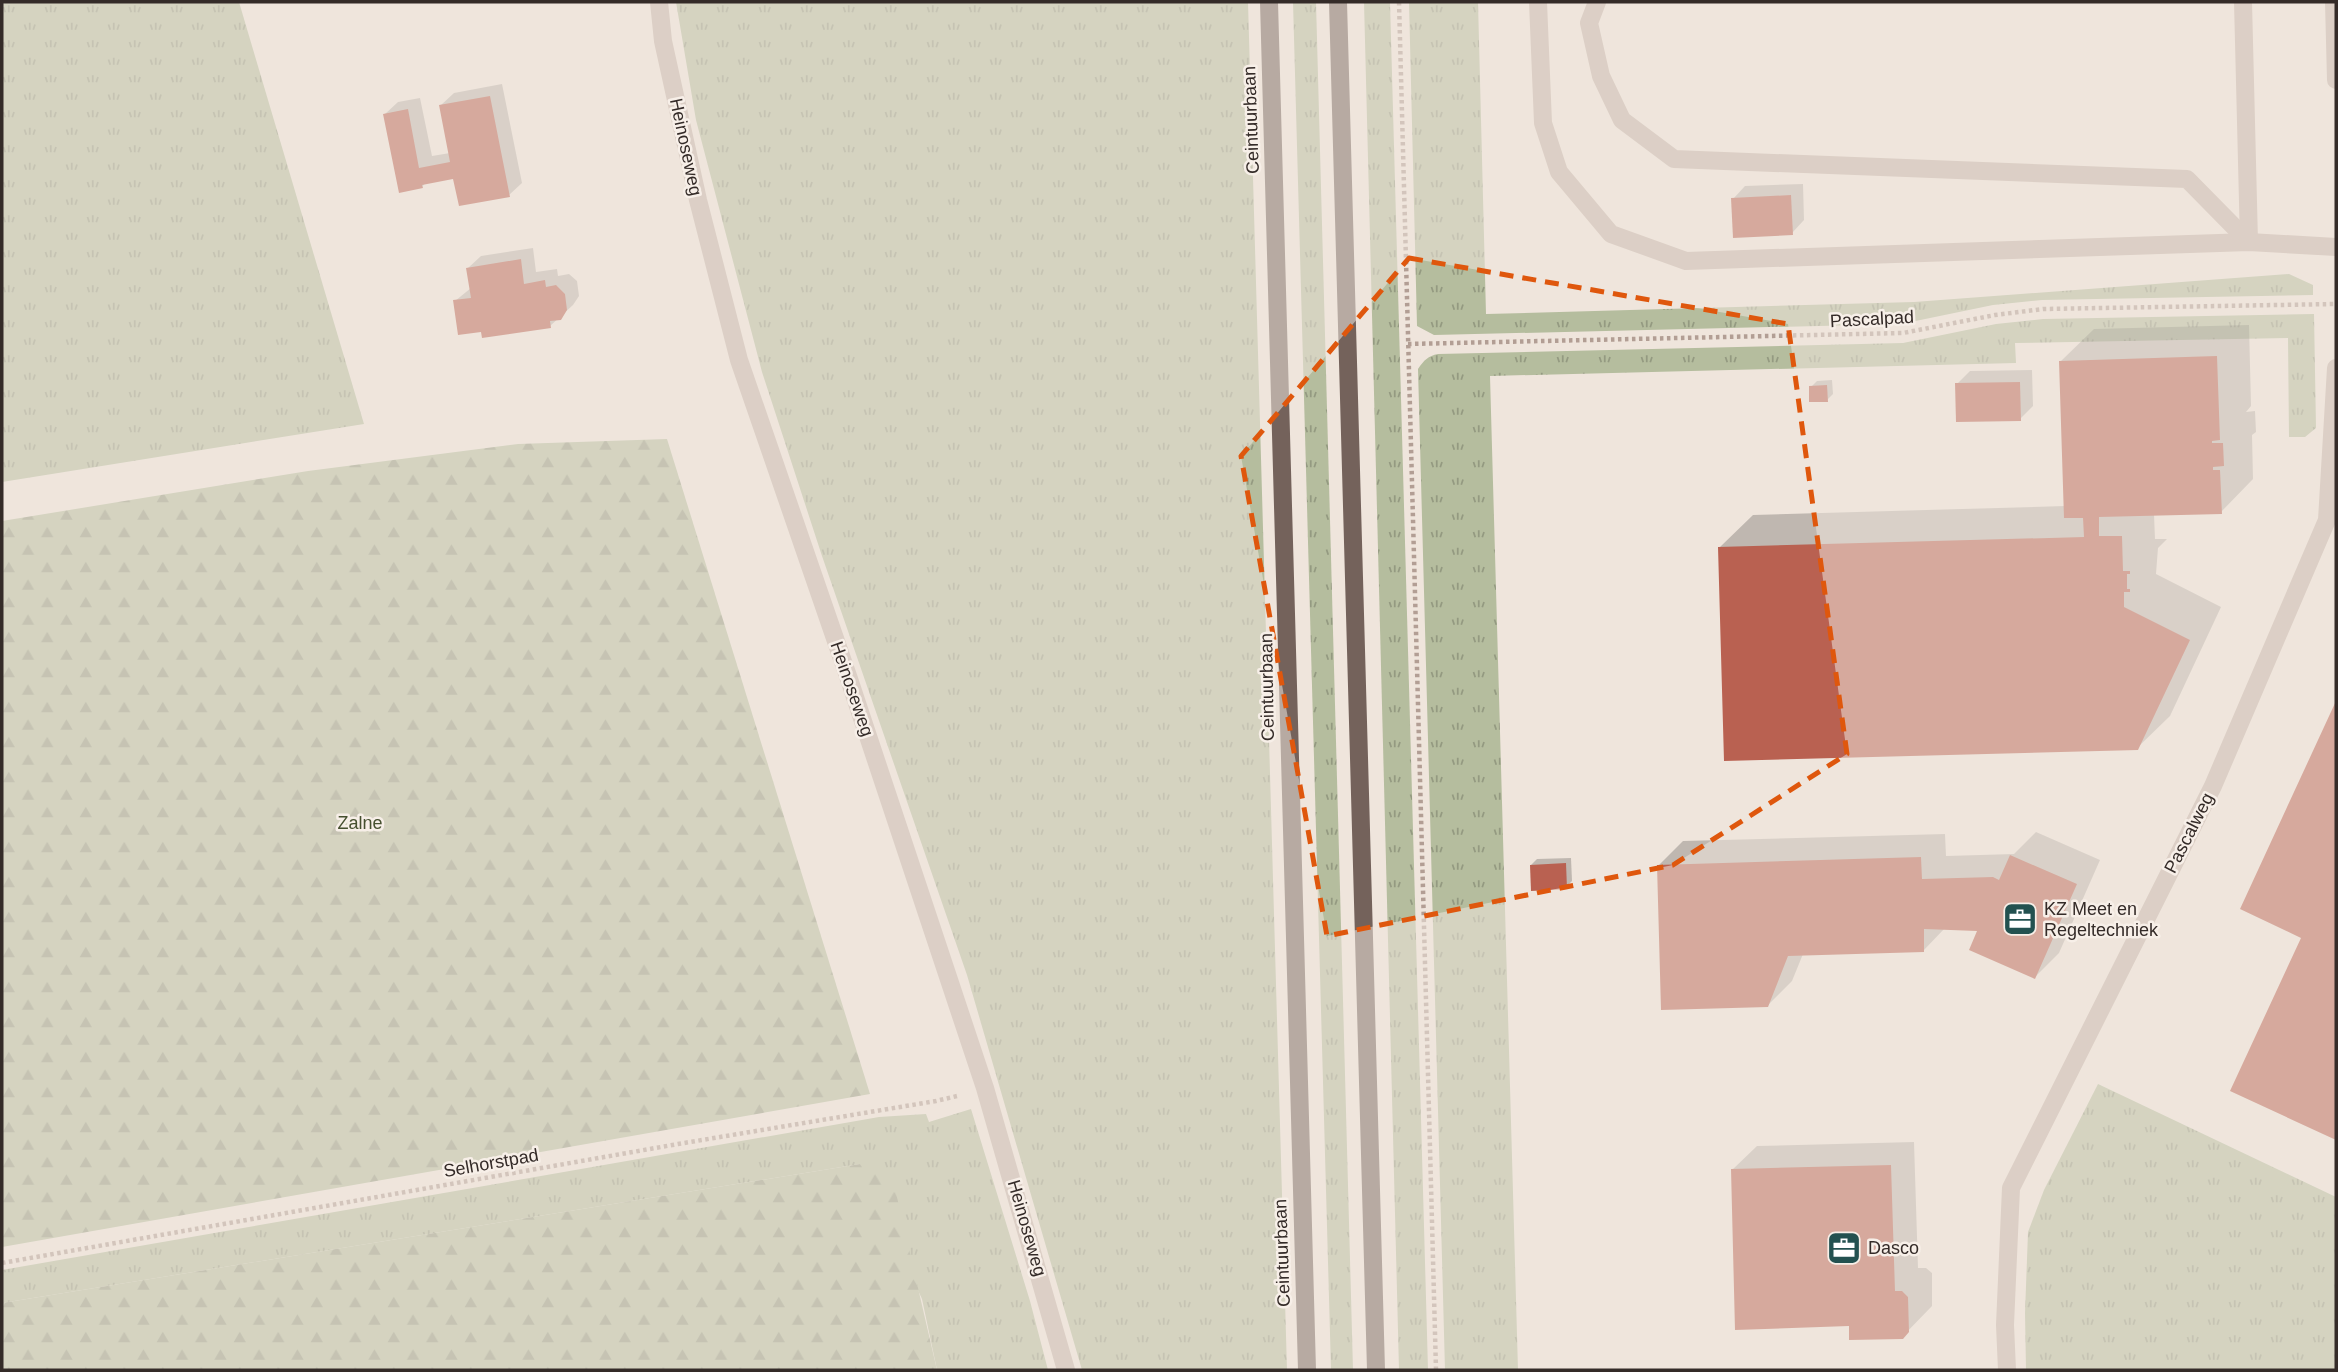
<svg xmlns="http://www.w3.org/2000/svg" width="2338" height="1372" font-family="Arial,sans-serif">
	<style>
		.grass { fill: url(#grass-tufts) }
		.forest { fill: url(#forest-firs) }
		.shadow { fill: #0003 }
		.building { fill: #b96151 }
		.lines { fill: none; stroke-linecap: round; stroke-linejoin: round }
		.path { stroke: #b29e94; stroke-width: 4.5; stroke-dasharray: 3.5 3.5; stroke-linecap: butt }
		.minor { stroke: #c6b4aa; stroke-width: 18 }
		.major { stroke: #74625b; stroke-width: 18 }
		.marked { fill: none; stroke: #df570d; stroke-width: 5; stroke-dasharray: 14 9; stroke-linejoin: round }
		.labels { text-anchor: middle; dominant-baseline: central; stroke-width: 5; stroke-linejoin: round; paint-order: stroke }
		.street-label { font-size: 18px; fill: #342b28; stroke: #f7efe8 }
		.park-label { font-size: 18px; fill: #46502f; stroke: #f7efe8 }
		.poi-label { font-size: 18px; fill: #342b28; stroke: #f7efe8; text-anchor: start }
	</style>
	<defs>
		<pattern id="grass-tufts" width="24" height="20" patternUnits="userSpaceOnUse" patternTransform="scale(1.75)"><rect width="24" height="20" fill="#b5bd9e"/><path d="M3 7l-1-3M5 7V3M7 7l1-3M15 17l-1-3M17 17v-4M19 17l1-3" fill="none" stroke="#949a81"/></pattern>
		<pattern id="forest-firs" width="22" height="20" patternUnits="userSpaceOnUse" patternTransform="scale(1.75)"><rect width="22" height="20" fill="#b5bd9e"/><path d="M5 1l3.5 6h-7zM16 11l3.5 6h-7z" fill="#949a81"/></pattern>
	</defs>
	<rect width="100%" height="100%" fill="#efe5dc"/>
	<g class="grass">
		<polygon points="8,2 239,2 364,424 2,482 2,4"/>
		<polygon points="676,2 1248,2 1287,1370 1082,1370 967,975 822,556 762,372 696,120"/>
		<polygon points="1293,2 1316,2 1353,1370 1331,1370"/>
		<polygon points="1364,2 1390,2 1428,1370 1399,1370"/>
		<polygon points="1409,2 1478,2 1486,314 1914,302 2289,274 2313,285 2313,295 2042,300 1993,305 1901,324 1434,335 1417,326"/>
		<path d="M2314,314l2,114 -11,9h-16l-1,-99 -273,5 1,20 -526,13 28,994h-73l-27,-1001c6,-9 10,-13 20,-15l465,-11 93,-19 47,-5z"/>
		<polygon points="2098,1084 2336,1197 2336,1370 2026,1370 2025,1313 2028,1232 2044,1190"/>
		<polygon points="971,1109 1030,1301 1048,1370 937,1370 922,1299 860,1164 2,1303 2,1270 879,1117 926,1114 929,1122"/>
	</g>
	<g class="forest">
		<polygon points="667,439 870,1094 2,1247 2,521 308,471 518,444"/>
		<polygon points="860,1164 893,1180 937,1370 2,1370 2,1303"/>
	</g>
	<g class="shadow">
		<polygon points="502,84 522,183 509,195 455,177 426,182 422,187 385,114 398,102 420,98 432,156 450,153 441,105 454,93"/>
		<polygon points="1803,184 1804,220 1792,233 1733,199 1745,186"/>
		<polygon points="533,248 536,272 557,269 558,276 569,274 577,281 579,296 573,305 550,326 483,330 455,301 471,288 468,268 481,256"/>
		<polygon points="2249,325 2251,406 2246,412 2255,411 2256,432 2252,435 2253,479 2221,512 2154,514 2155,539 2167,539 2158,548 2156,574 2221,607 2170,716 2137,748 1720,547 1753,515 2065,506 2061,361 2094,329"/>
		<polygon points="2032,370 2033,406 2020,419 1957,384 1970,371"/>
		<polygon points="1832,380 1833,394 1827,400 1811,387 1817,381"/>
		<polygon points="2336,705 2336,1138 2232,1091 2304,937 2242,908"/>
		<polygon points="2036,832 2100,860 2059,953 2035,977 1980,929 1945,928 1924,950 1803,954 1792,981 1768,1005 1659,865 1683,841 1945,834 1946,856 2014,854"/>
		<polygon points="1571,858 1572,881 1566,887 1531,865 1537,859"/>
		<polygon points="1914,1142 1918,1268 1926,1268 1932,1273 1932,1306 1902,1337 1851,1325 1732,1170 1757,1146"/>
	</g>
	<g class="building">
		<polygon points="490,96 510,197 459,206 453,179 422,185 423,188 399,193 383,114 408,109 419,168 450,162 439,105"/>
		<polygon points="1791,195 1793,235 1733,238 1731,198"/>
		<polygon points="521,259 524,284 545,280 546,287 556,285 565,294 567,310 561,320 550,321 551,328 482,338 481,332 458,335 453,300 471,298 466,268"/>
		<polygon points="2217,356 2220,440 2212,441 2212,443 2223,443 2224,466 2213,467 2213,470 2220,470 2222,514 2099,517 2099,536 2122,536 2123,571 2130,571 2130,574 2127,574 2127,589 2130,589 2130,592 2124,592 2124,607 2190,640 2138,750 1724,761 1718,547 2084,537 2083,518 2064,518 2059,361"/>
		<polygon points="2020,382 2021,421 1956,422 1955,383"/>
		<polygon points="1827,385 1828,402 1809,402 1809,386"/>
		<polygon points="2336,701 2336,1140 2230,1091 2301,938 2240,909"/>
		<polygon points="2010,855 2077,884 2035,979 1969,950 1977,931 1924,929 1924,952 1788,956 1768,1007 1661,1010 1657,865 1921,857 1922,879 1993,877 1999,880"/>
		<polygon points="1566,863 1567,889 1531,891 1530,865"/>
		<polygon points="1891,1165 1895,1291 1902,1291 1908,1297 1909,1332 1903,1339 1849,1340 1849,1326 1735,1330 1731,1169"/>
	</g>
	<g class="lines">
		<g class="path">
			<polyline points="1399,2 1436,1370"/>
			<polyline points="1408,344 1903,333 1995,315 2043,309 2336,304"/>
			<polyline points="2,1263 678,1144 936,1101 957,1096"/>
		</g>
		<g class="minor">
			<polyline points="659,2 663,41 698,200 739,360 849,679 985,1088 1066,1370"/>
			<polyline points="1538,2 1543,123 1559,172 1611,234 1686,261 2249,242 2336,247"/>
			<polyline points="1597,2 1589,23 1601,76 1622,120 1674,159 2187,179 2249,242"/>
			<polyline points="2243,2 2249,242"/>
			<polyline points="2334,2 2336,80"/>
			<polyline points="2007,1370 2005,1325 2011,1188 2213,786 2327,520 2336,368"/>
		</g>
		<g class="major">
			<polyline points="1269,2 1307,1370"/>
			<polyline points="1338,2 1376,1370"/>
		</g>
	</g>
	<path d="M0 0H2338V1372H0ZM1409,258l379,66 59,430 -174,111 -346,71 -86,-480z" fill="#efe5dc" fill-opacity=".55" fill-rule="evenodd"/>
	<path class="marked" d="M1409,258l379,66 59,430 -174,111 -346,71 -86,-480z"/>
	<defs>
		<g id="office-square" transform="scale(1.75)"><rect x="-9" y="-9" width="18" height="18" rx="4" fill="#235150" stroke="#f7efe8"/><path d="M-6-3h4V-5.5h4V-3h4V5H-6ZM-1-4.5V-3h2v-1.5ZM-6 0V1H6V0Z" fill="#fff"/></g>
	</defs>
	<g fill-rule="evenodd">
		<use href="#office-square" x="2020" y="919"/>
		<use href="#office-square" x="1844" y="1248"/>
	</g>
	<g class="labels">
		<g class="street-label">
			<text transform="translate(1251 120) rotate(-92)">Ceintuurbaan</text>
			<text transform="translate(686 147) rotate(78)">Heinoseweg</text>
			<text transform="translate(1872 319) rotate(-3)">Pascalpad</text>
			<text transform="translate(1267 687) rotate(-91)">Ceintuurbaan</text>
			<text transform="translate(852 689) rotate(71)">Heinoseweg</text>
			<text transform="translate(2189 833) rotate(-63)">Pascalweg</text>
			<text transform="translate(491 1163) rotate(-10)">Selhorstpad</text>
			<text transform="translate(1027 1228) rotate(74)">Heinoseweg</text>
			<text transform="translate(1282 1253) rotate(-92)">Ceintuurbaan</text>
		</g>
		<g class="park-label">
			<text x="360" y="823">Zalne</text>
		</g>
		<g class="poi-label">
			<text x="2044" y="909">KZ Meet en<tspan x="2044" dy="21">Regeltechniek</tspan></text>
			<text x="1868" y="1248">Dasco</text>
		</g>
	</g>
	<rect width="2338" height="1372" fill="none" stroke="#342b28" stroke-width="7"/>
</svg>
